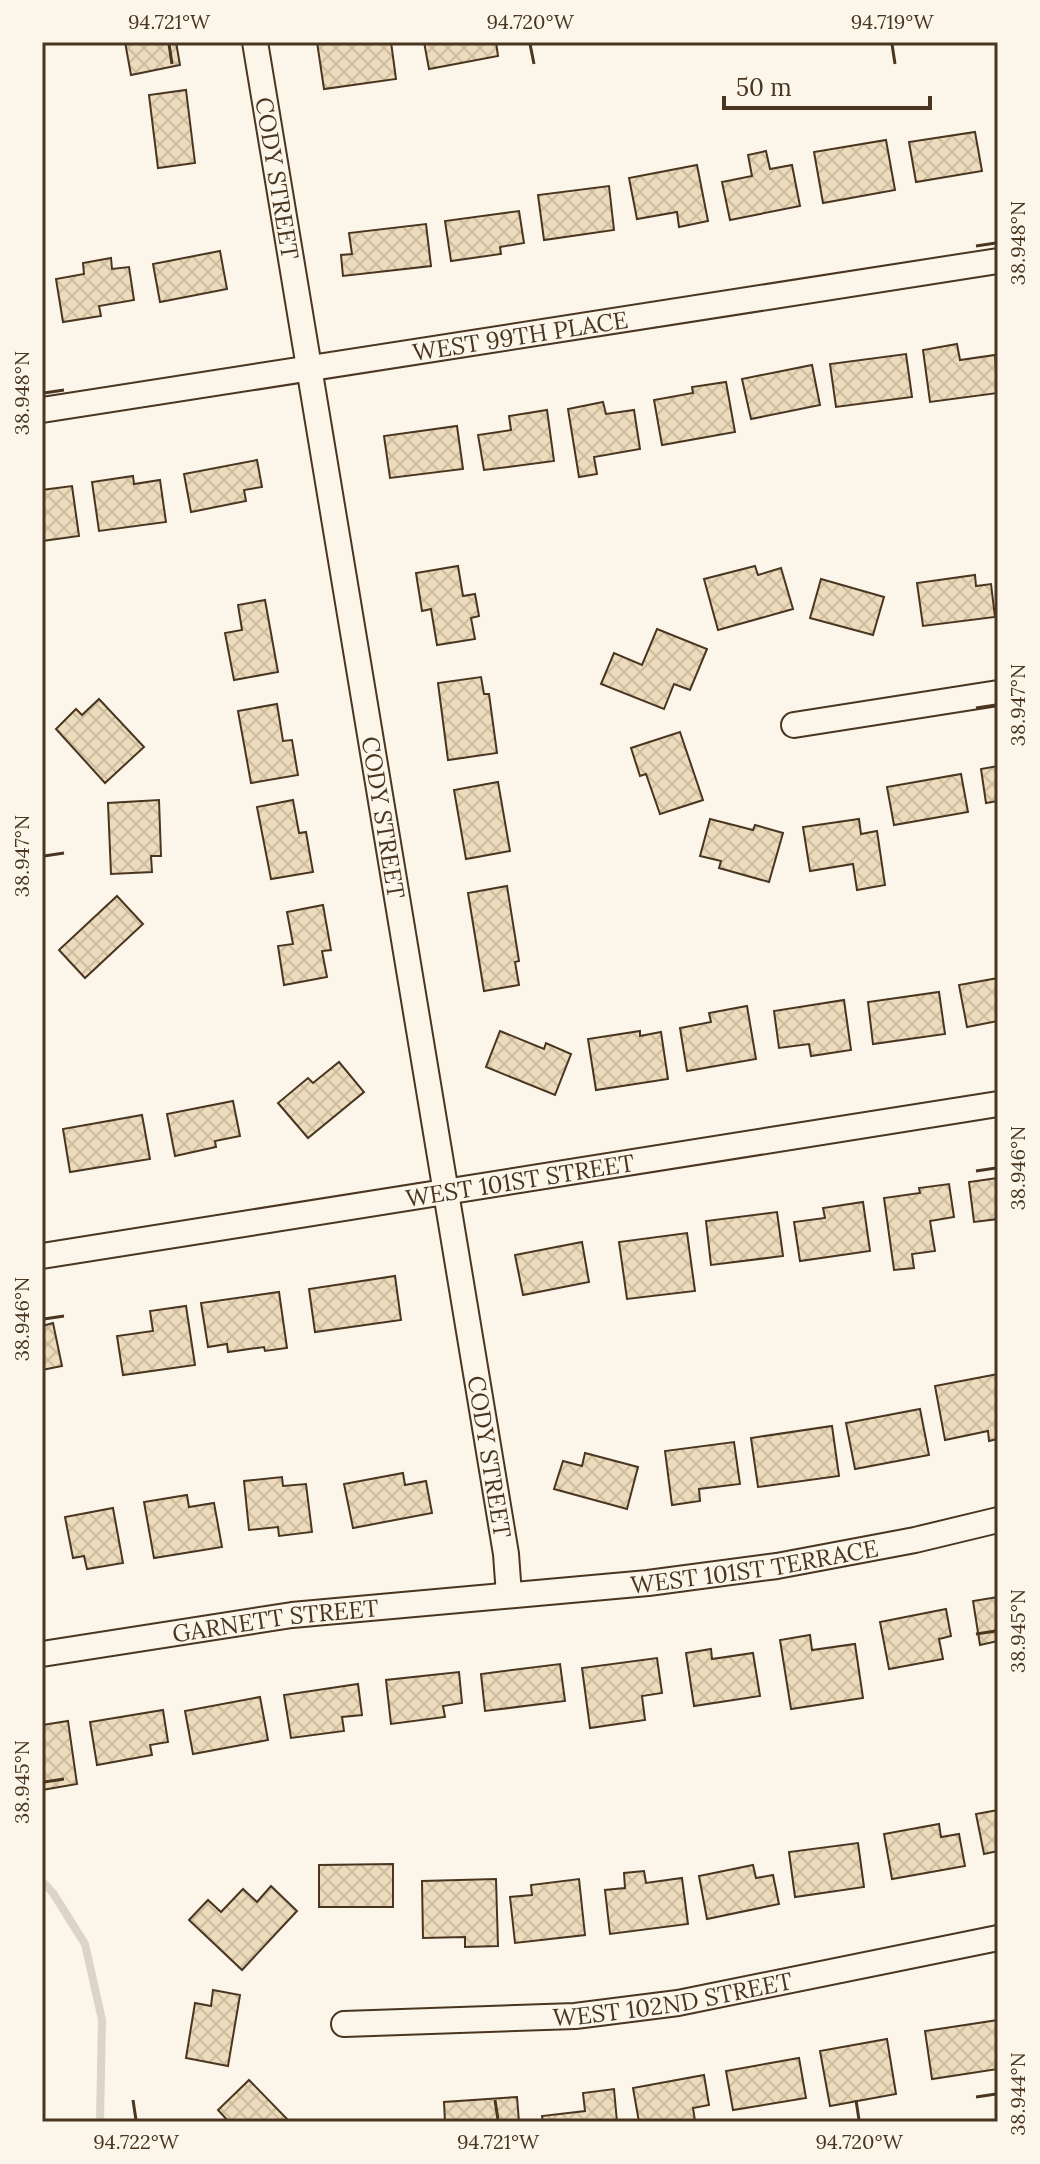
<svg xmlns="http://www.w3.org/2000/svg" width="1040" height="2164" font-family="Lora,serif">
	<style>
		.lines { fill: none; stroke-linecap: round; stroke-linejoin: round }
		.stream { stroke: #dcd4c6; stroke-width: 8 }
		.building { fill: url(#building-cross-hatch); stroke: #4a3520; stroke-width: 2 }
		.street-casing { stroke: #4a3520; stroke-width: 28 }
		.street { stroke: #fbf6e9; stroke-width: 24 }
		.ticks { fill: none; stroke: #4a3520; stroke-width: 3 }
		.labels { text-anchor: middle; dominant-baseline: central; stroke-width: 6; stroke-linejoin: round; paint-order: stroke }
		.street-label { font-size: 24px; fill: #4a3520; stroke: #fbf6e9 }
		.neatline { fill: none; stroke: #4a3520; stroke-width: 3 }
		.ticks-label { font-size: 20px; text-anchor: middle; fill: #4a3520 }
	</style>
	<defs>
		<pattern id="building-cross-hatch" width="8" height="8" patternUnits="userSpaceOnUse" patternTransform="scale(2)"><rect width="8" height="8" fill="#ecdcbc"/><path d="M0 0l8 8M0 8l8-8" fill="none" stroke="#ccbda1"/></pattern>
	</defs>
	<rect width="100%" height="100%" fill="#fbf6e9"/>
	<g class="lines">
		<polyline class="stream" points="42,1881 53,1893 85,1944 102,2020 100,2122"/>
	</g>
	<g class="building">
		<polygon points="125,42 176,42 180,65 131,75"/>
		<polygon points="317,42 391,42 396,79 324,89"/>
		<polygon points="424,42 496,42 498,56 429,69"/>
		<polygon points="186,90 195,163 158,168 149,95"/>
		<polygon points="975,132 982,171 916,182 909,142"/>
		<polygon points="886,140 895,190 823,203 814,152"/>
		<polygon points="766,151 770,169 792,165 800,206 730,220 722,182 752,176 748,155"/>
		<polygon points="697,165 708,221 679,227 677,212 637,219 629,178"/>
		<polygon points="609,186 614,230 544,240 538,195"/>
		<polygon points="519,211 524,243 500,247 501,254 451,261 445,221"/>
		<polygon points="426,224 431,266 343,276 341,255 352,254 349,233"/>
		<polygon points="220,251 227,289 160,302 153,264"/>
		<polygon points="111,258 112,269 129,267 134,300 99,306 101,316 63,322 56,279 84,274 83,263"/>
		<polygon points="957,344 960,360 995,355 998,393 930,402 923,350"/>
		<polygon points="906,354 912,397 836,407 830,364"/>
		<polygon points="812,365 820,405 751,419 742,379"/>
		<polygon points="726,382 735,432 662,445 654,400 693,393 692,387"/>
		<polygon points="603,402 606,414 634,410 640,449 594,457 597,474 579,477 568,409"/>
		<polygon points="547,410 554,461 484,470 478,435 511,430 509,416"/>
		<polygon points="457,426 463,469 390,478 384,436"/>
		<polygon points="257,460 262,487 244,490 246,501 191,512 184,474"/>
		<polygon points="133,476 134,484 160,480 166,522 99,531 92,482"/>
		<polygon points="72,486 79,536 42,541 42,490"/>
		<polygon points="458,566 463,596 475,594 479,616 471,618 475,639 437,645 431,609 422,611 416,573"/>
		<polygon points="755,566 758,575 781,568 793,609 718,630 704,579"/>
		<polygon points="975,575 976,586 991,584 995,617 923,626 917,583"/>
		<polygon points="821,579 884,597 873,635 810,618"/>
		<polygon points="265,600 278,672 234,680 225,633 242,630 238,605"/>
		<polygon points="657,629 707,649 690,690 674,684 664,709 601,684 614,653 642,665"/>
		<polygon points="481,677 484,694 489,694 497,753 448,760 438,683"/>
		<polygon points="99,699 144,747 105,783 56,729 76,709 82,715"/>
		<polygon points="277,704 283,741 292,740 298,775 251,783 238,711"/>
		<polygon points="680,732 703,800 660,814 646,774 640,776 631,748"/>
		<polygon points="998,766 998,801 986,803 981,769"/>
		<polygon points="961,774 968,812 894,825 887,787"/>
		<polygon points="498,782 510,851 466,859 454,790"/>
		<polygon points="159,800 161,856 151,856 152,872 111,874 108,803"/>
		<polygon points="293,800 299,833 306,832 313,872 271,879 257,807"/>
		<polygon points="710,819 753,830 755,825 783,833 769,882 719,868 721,861 700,856"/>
		<polygon points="859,819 861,834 877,831 885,885 857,890 853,864 810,871 803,827"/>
		<polygon points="507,886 519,961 515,962 519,985 484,991 468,893"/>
		<polygon points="117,896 143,924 85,978 59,950"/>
		<polygon points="323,905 331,950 322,951 327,977 284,985 278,946 293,944 287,912"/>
		<polygon points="998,978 998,1021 967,1027 959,985"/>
		<polygon points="939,992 945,1034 873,1044 868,1002"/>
		<polygon points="844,1000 851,1050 811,1056 809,1044 779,1048 774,1011"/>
		<polygon points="747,1006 756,1059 687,1071 680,1028 711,1022 709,1013"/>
		<polygon points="500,1031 544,1049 546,1043 571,1054 555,1095 486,1067"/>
		<polygon points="640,1031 640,1036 661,1032 668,1079 596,1090 588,1039"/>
		<polygon points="339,1062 364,1092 308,1138 278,1103 308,1078 313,1083"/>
		<polygon points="233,1101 240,1136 215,1141 216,1147 175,1156 167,1114"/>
		<polygon points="142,1115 150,1159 70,1172 63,1129"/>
		<polygon points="998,1178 998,1219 974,1222 969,1182"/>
		<polygon points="949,1184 954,1217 930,1221 935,1251 912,1254 914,1268 894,1270 884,1198 920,1193 919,1188"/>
		<polygon points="863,1202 870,1251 800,1261 794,1222 825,1218 823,1208"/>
		<polygon points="777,1212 783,1256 711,1265 706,1221"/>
		<polygon points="687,1233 695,1291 627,1299 619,1242"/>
		<polygon points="582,1242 589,1282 523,1295 515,1255"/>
		<polygon points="395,1276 401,1320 315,1332 309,1289"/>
		<polygon points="279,1292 287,1348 265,1351 264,1347 228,1352 227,1344 208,1347 201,1303"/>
		<polygon points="186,1306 195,1365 123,1375 117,1336 153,1331 150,1311"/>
		<polygon points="53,1323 62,1366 42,1370 42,1326"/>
		<polygon points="998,1374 998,1439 989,1441 988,1431 945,1440 935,1386"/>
		<polygon points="920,1409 929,1455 855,1469 846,1423"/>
		<polygon points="832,1426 839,1476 758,1487 751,1438"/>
		<polygon points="734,1442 740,1484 699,1489 700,1501 672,1505 665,1451"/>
		<polygon points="585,1453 638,1467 627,1509 554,1489 563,1461 582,1466"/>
		<polygon points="403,1473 405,1485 426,1481 432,1513 353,1528 344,1484"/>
		<polygon points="282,1477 283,1486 306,1484 312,1532 279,1536 278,1527 249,1530 244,1481"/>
		<polygon points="187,1495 189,1507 214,1503 222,1547 154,1558 144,1502"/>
		<polygon points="113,1508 123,1563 87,1569 84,1556 73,1558 65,1517"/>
		<polygon points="998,1597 998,1641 980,1645 973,1601"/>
		<polygon points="946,1609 951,1636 939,1639 943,1659 889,1669 880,1622"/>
		<polygon points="810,1635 812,1650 855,1644 863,1698 791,1709 780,1640"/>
		<polygon points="711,1649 712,1659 753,1653 760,1696 694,1706 686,1653"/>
		<polygon points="657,1658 662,1693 642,1696 645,1720 590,1728 582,1668"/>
		<polygon points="560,1664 565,1701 485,1711 481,1674"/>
		<polygon points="459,1672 462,1703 443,1706 445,1717 391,1724 386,1680"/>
		<polygon points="358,1684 362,1715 342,1717 344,1731 291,1738 284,1695"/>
		<polygon points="260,1697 268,1740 193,1754 185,1711"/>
		<polygon points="163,1710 168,1742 150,1745 152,1755 97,1765 90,1722"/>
		<polygon points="68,1721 77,1784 42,1790 42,1725"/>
		<polygon points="998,1810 998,1851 984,1854 976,1814"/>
		<polygon points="939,1824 941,1837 959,1834 965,1866 892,1879 884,1834"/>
		<polygon points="858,1843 864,1887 795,1897 789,1852"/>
		<polygon points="393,1864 393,1907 319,1907 319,1865"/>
		<polygon points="753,1865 756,1878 773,1875 779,1904 707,1919 699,1876"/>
		<polygon points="644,1871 646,1883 682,1878 688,1924 610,1934 605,1890 625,1888 624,1873"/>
		<polygon points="496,1879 498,1946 465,1947 465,1937 423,1938 422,1881"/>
		<polygon points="579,1879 585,1935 515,1943 510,1897 532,1895 531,1885"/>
		<polygon points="271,1886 297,1911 242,1970 189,1920 208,1900 221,1912 243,1889 257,1902"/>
		<polygon points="213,1990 240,1995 228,2066 186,2058 195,2003 211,2006"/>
		<polygon points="998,2020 998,2069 932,2079 925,2031"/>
		<polygon points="887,2039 896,2094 830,2106 820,2051"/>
		<polygon points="799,2058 806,2098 733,2110 726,2071"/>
		<polygon points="704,2075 709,2105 693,2108 695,2121 639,2122 633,2088"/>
		<polygon points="249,2080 290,2122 229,2122 218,2110"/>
		<polygon points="614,2089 617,2122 543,2122 542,2116 585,2111 583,2093"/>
		<polygon points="517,2097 519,2122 445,2122 444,2102"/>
	</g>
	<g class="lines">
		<g class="street-casing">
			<g id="street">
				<path id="s1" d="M255,42l251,1512 3,41"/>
				<path id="s2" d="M42,410l956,-149"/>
				<polyline points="794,725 998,693"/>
				<path id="s3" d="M42,1256l956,-152"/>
				<path id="s4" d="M42,1654l250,-39 356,-32 129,-17 138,-26 83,-20"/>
				<path id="s5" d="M344,2024l231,-8 103,-13 320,-65"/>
			</g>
		</g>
		<use href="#street" class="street"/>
	</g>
	<path class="ticks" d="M169,44l3,20M530,44l4,20M892,44l3,20M976,246l20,-3M44,393l20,-3M976,708l20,-3M44,856l20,-3M976,1171l20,-3M44,1319l20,-3M976,1634l20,-3M44,1782l20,-3M976,2097l20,-3M133,2100l3,20M495,2100l3,20M856,2100l3,20"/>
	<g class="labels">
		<g class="street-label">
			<text stroke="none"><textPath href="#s1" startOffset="138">CODY STREET</textPath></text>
			<text stroke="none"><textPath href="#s2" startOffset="484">WEST 99TH PLACE</textPath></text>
			<text stroke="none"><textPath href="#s1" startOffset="786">CODY STREET</textPath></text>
			<text stroke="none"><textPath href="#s3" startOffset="484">WEST 101ST STREET</textPath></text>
			<text stroke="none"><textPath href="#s1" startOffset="1434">CODY STREET</textPath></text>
			<text stroke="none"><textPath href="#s4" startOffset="718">WEST 101ST TERRACE</textPath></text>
			<text stroke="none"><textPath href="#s4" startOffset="236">GARNETT STREET</textPath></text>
			<text stroke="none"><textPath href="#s5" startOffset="330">WEST 102ND STREET</textPath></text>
		</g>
	</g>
	<rect width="1040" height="2164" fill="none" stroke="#fbf6e9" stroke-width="88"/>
	<path d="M724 96v12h206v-12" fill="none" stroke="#4a3520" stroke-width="4"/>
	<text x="736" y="96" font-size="24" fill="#4a3520" stroke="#fbf6e9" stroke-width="6" paint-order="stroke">50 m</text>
	<rect x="44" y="44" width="952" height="2076" class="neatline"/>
	<g class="ticks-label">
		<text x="169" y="29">94.721°W</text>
		<text x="530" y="29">94.720°W</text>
		<text x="892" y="29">94.719°W</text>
		<text transform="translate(1018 243) rotate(-90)" y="7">38.948°N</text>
		<text transform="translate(22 393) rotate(-90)" y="7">38.948°N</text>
		<text transform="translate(1018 705) rotate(-90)" y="7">38.947°N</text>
		<text transform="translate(22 856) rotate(-90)" y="7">38.947°N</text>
		<text transform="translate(1018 1168) rotate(-90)" y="7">38.946°N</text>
		<text transform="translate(22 1319) rotate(-90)" y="7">38.946°N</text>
		<text transform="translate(1018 1631) rotate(-90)" y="7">38.945°N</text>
		<text transform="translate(22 1782) rotate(-90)" y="7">38.945°N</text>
		<text transform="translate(1018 2094) rotate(-90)" y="7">38.944°N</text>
		<text x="136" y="2149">94.722°W</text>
		<text x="498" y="2149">94.721°W</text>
		<text x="859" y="2149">94.720°W</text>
	</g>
</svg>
